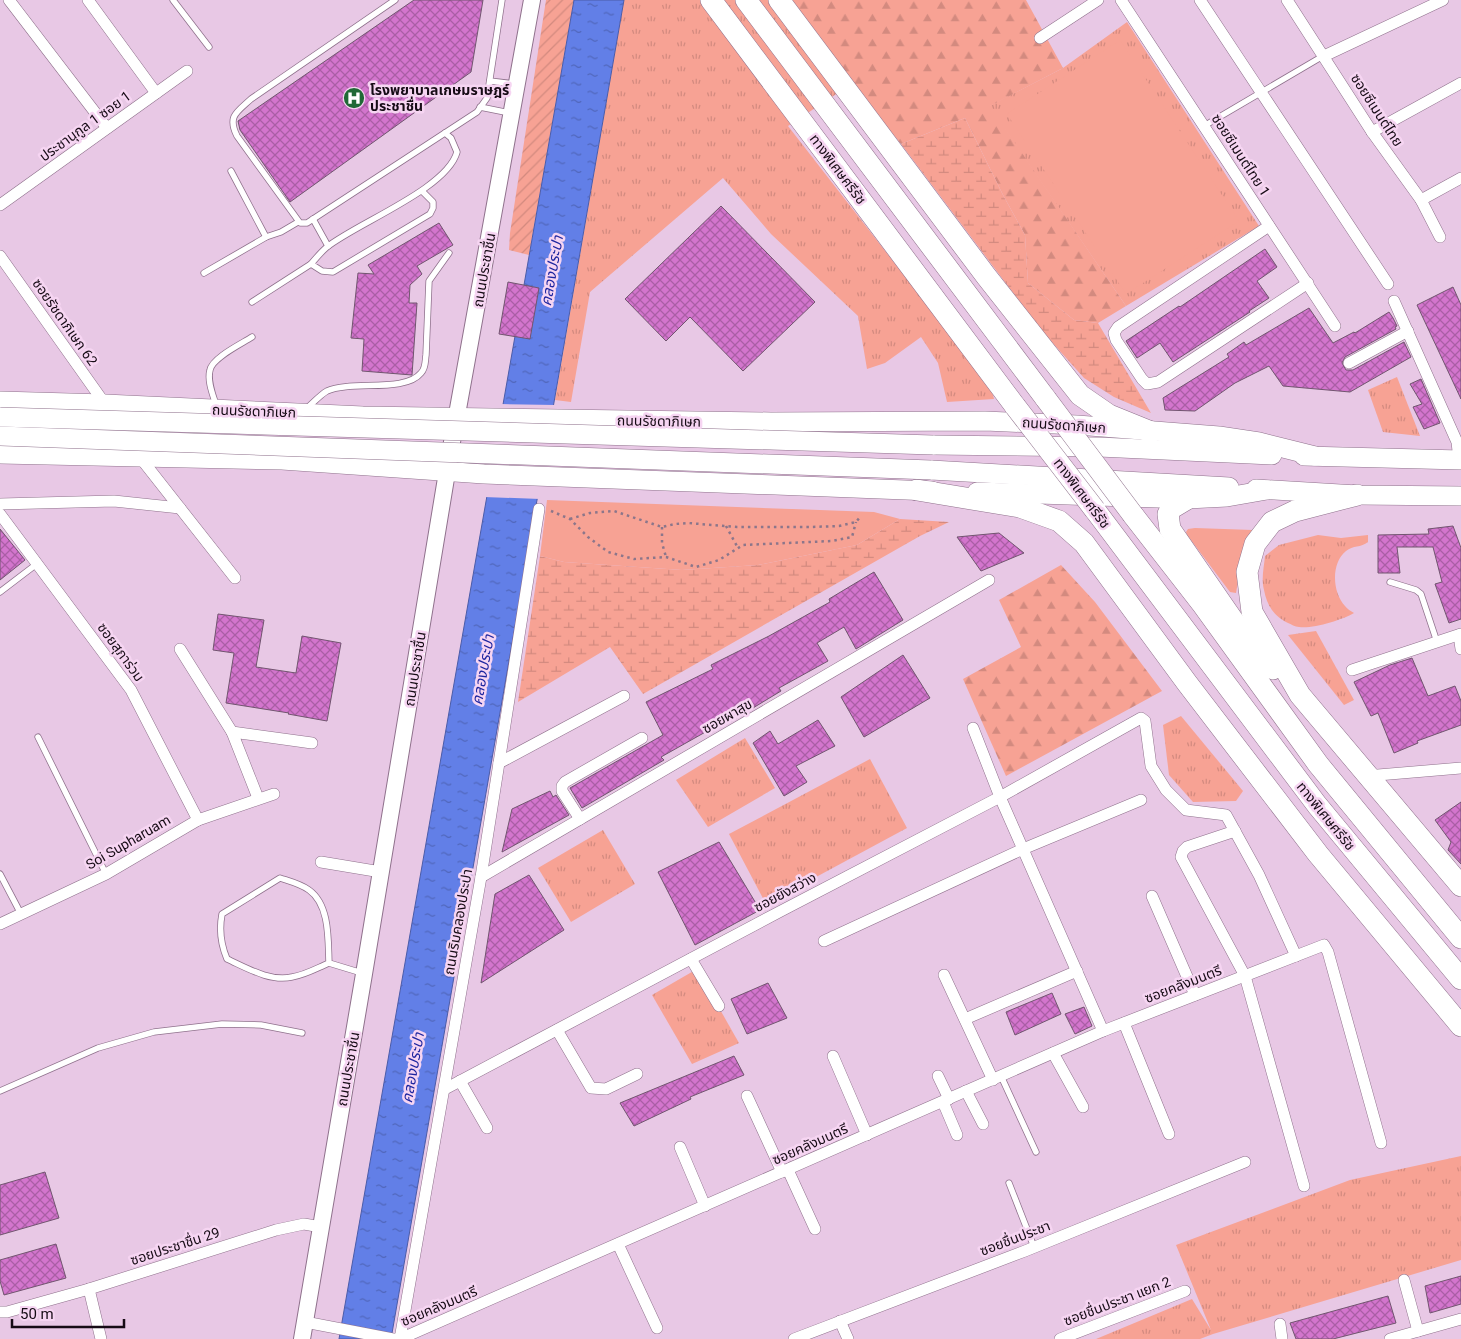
<svg xmlns="http://www.w3.org/2000/svg" width="1461" height="1339" font-family="Roboto,'Noto Sans Thai',sans-serif">
	<style>
		.grass { fill: url(#grass-tufts) }
		.forest { fill: url(#forest-firs) }
		.wetland { fill: url(#wetland-marsh) }
		.park { fill: #f7a294 }
		.garden { fill: url(#garden-furrows) }
		.water { fill: url(#water-ripples); stroke: #4b5ca8 }
		.pier { fill: #e8c8e5 }
		.building { fill: url(#building-cross-hatch); stroke: #71556f }
		.lines { fill: none; stroke-linecap: round; stroke-linejoin: round }
		.lane-casing { stroke: #8f718c; stroke-width: 7 }
		.street-casing { stroke: #8f718c; stroke-width: 12 }
		.secondary-casing { stroke: #8f718c; stroke-width: 18 }
		.primary-casing { stroke: #8f718c; stroke-width: 20 }
		.highway-casing { stroke: #8f718c; stroke-width: 22 }
		.path { stroke: #8c768a; stroke-width: 2.5; stroke-dasharray: 2.5 4; stroke-linecap: butt }
		.lane { stroke: #fff; stroke-width: 5.5 }
		.street { stroke: #fff; stroke-width: 11 }
		.secondary { stroke: #fff; stroke-width: 16 }
		.primary { stroke: #fff; stroke-width: 19 }
		.highway { stroke: #fff; stroke-width: 21 }
		.primary-bridge-casing { stroke: #8f718c; stroke-width: 20; stroke-linecap: butt }
		.highway-bridge-casing { stroke: #8f718c; stroke-width: 22; stroke-linecap: butt }
		.primary-bridge { stroke: #fff; stroke-width: 19 }
		.highway-bridge { stroke: #fff; stroke-width: 21 }
		.labels { text-anchor: middle; dominant-baseline: central; stroke-width: 5; stroke-linejoin: round; paint-order: stroke }
		.poi-label { font-size: 14px; font-weight: bold; fill: #160b15; stroke: #f6d5f2; text-anchor: start }
		.street-label { font-size: 14px; fill: #160b15; stroke: #f6d5f2 }
		.water-label { font-size: 15px; font-style: italic; fill: #1e269f; stroke: #f6d5f2 }
	</style>
	<defs>
		<pattern id="grass-tufts" width="24" height="20" patternUnits="userSpaceOnUse" patternTransform="scale(1.25)"><rect width="24" height="20" fill="#f7a294"/><path d="M3 7l-1-3M5 7V3M7 7l1-3M15 17l-1-3M17 17v-4M19 17l1-3" fill="none" stroke="#d38a7f"/></pattern>
		<pattern id="forest-firs" width="22" height="20" patternUnits="userSpaceOnUse" patternTransform="scale(1.25)"><rect width="22" height="20" fill="#f7a294"/><path d="M5 1l3.5 6h-7zM16 11l3.5 6h-7z" fill="#d38a7f"/></pattern>
		<pattern id="wetland-marsh" width="20" height="14" patternUnits="userSpaceOnUse" patternTransform="scale(1.25)"><rect width="20" height="14" fill="#f7a294"/><path d="M1 5h8M5 5V1M11 12h8M15 12V8" fill="none" stroke="#d38a7f"/></pattern>
		<pattern id="garden-furrows" width="10" height="10" patternUnits="userSpaceOnUse" patternTransform="scale(1.25)"><rect width="10" height="10" fill="#f7a294"/><path d="M-1 1l2-2M0 10L10 0M9 11l2-2" fill="none" stroke="#d38a7f"/></pattern>
		<pattern id="water-ripples" width="26" height="14" patternUnits="userSpaceOnUse" patternTransform="scale(1.25)"><rect width="26" height="14" fill="#627fe7"/><path d="M2 4q2-2 4 0t4 0M15 11q2-2 4 0t4 0" fill="none" stroke="#5066ba"/></pattern>
		<pattern id="building-cross-hatch" width="8" height="8" patternUnits="userSpaceOnUse" patternTransform="scale(1.25)"><rect width="8" height="8" fill="#d375cd"/><path d="M0 0l8 8M0 8l8-8" fill="none" stroke="#aa5ea5"/></pattern>
	</defs>
	<rect width="100%" height="100%" fill="#e8c8e5"/>
	<g class="grass">
		<polygon points="624,0 791,0 853,83 788,126 991,387 994,399 947,402 938,363 921,337 885,363 867,369 858,316 771,234 723,178 590,292 571,402 555,400"/>
		<polygon points="1127,22 1259,226 1126,306 989,106 1063,68"/>
		<polygon points="1397,377 1420,436 1383,432 1368,390"/>
		<path d="M1318,535l23,3 27,-3v7c-7,6 -15,3 -22,9 -15,12 -14,41 -1,55 2,3 6,5 9,7 -12,7 -41,16 -55,14 -4,0 -8,-3 -11,-4 -14,-7 -21,-17 -24,-33 -3,-11 0,-23 1,-34l14,-11z"/>
		<polygon points="1316,631 1354,700 1344,705 1288,635"/>
		<polygon points="1181,716 1243,791 1236,801 1193,802 1169,775 1163,725"/>
		<polygon points="745,738 775,788 708,827 676,780"/>
		<polygon points="870,759 907,828 766,904 729,834"/>
		<polygon points="603,830 635,884 571,922 538,868"/>
		<polygon points="697,969 739,1043 692,1064 652,995"/>
		<polygon points="1461,1156 1461,1260 1213,1334 1200,1339 1096,1339 1192,1299 1211,1330 1176,1245 1350,1180"/>
	</g>
	<g class="forest">
		<polygon points="791,0 1026,0 1063,68 990,106 1126,306 1098,323 1074,320 1028,283 1025,235 1003,195 965,118 901,144 872,109"/>
		<polygon points="1061,565 1095,602 1162,691 1006,776 963,679 1021,647 999,600"/>
	</g>
	<g class="wetland">
		<polygon points="965,118 1003,195 1025,235 1028,283 1074,320 1098,323 1151,413 1114,397 1084,378 1041,330 901,144"/>
		<polygon points="900,519 949,522 920,536 643,694 610,647 518,702 540,556 564,562 682,570 758,565 857,545"/>
	</g>
	<g class="park">
		<polygon points="1120,40 1239,221 1126,294 1007,114"/>
		<polygon points="547,500 874,512 900,519 857,545 758,565 682,570 564,562 540,556"/>
		<polygon points="1195,528 1253,530 1243,553 1236,593 1230,592 1187,535 1186,532 1188,529"/>
	</g>
	<polygon class="garden" points="546,0 574,0 529,255 509,250 510,233"/>
	<polygon class="water" points="574,0 624,0 391,1339 339,1339"/>
	<polygon class="pier" points="501,404 556,405 540,499 484,497"/>
	<g class="building">
		<polygon points="414,0 483,0 471,72 290,202 240,130 238,121"/>
		<polygon points="721,206 815,302 743,371 690,317 666,341 625,299"/>
		<polygon points="439,223 453,245 417,266 422,274 410,285 409,303 417,303 412,375 362,371 364,339 351,338 358,273 374,274 368,265"/>
		<polygon points="1265,249 1277,267 1257,281 1269,298 1249,311 1250,312 1173,362 1160,343 1137,358 1126,341 1179,306 1180,307"/>
		<polygon points="508,282 539,288 530,339 499,334"/>
		<polygon points="1453,287 1461,305 1461,399 1417,305"/>
		<polygon points="1309,308 1333,343 1354,332 1355,333 1389,312 1393,318 1397,326 1395,327 1396,329 1345,357 1342,363 1346,370 1353,370 1404,342 1411,357 1350,392 1283,386 1269,366 1235,383 1195,411 1165,410 1163,398 1229,357 1227,354 1244,342 1246,345"/>
		<polygon points="1421,379 1440,423 1424,429 1413,407 1422,404 1410,384"/>
		<polygon points="1453,526 1461,548 1461,619 1449,623 1435,584 1442,582 1433,547 1397,547 1400,573 1378,573 1378,535 1429,534 1428,529"/>
		<polygon points="0,529 25,560 0,580"/>
		<polygon points="999,533 1024,553 981,571 957,537"/>
		<polygon points="874,572 903,620 856,649 844,627 817,643 828,661 779,688 781,691 743,714 741,712 661,757 664,760 582,808 570,788 663,735 646,702 713,669 711,665 769,636 830,602 829,599"/>
		<polygon points="218,614 264,620 256,667 296,673 302,636 341,643 327,721 288,714 289,713 226,703 234,653 213,650"/>
		<polygon points="903,655 930,698 864,737 841,697"/>
		<polygon points="1412,658 1428,696 1455,686 1461,701 1461,725 1417,741 1418,743 1394,753 1378,713 1371,716 1354,682 1390,665"/>
		<polygon points="818,720 835,746 796,766 807,782 784,796 753,743 770,731 778,744"/>
		<polygon points="550,791 553,797 556,795 569,815 502,852 512,809"/>
		<polygon points="1461,802 1461,864 1448,850 1451,842 1435,820"/>
		<polygon points="719,842 760,910 695,945 658,872"/>
		<polygon points="529,875 564,930 481,983 495,894"/>
		<polygon points="768,983 787,1018 747,1034 731,999"/>
		<polygon points="1052,993 1061,1014 1015,1035 1006,1012"/>
		<polygon points="1084,1007 1092,1026 1075,1034 1065,1014"/>
		<polygon points="734,1056 744,1075 690,1097 691,1099 634,1126 620,1103"/>
		<polygon points="45,1172 59,1218 0,1235 0,1185"/>
		<polygon points="56,1244 66,1278 4,1295 0,1281 0,1260"/>
		<polygon points="1461,1276 1461,1304 1430,1313 1425,1286"/>
		<polygon points="1388,1296 1396,1323 1333,1339 1296,1339 1290,1323"/>
	</g>
	<g class="lines">
		<g class="lane-casing">
			<g id="lane">
				<polyline points="173,0 209,47"/>
				<path d="M395,0l-144,99c-14,13 -24,17 -14,37l63,87h7l170,-111 10,-14 15,-98"/>
				<polyline points="490,81 515,84"/>
				<polyline points="480,107 510,113"/>
				<polyline points="1204,126 1323,56"/>
				<polyline points="231,171 266,237"/>
				<path d="M422,191l11,11v6l-3,6 -97,58 -11,-1 -11,-7c5,-6 10,-12 16,-17 30,-24 120,-58 130,-95l-6,-14 -6,-5"/>
				<polyline points="313,219 328,246"/>
				<polyline points="204,273 266,237 281,232 298,222"/>
				<polyline points="252,302 311,264"/>
				<path d="M216,405c-3,-10 -9,-24 -6,-35 2,-12 31,-26 42,-33"/>
				<path d="M306,409c6,-5 14,-14 21,-18 24,-11 78,2 94,-18 5,-5 4,-12 5,-18l3,-74 20,-28"/>
				<polyline points="1390,582 1416,590 1421,594 1437,642"/>
				<polyline points="0,592 38,563"/>
				<polyline points="38,737 106,874"/>
				<polyline points="0,874 21,914"/>
				<path d="M329,963c-1,-23 1,-58 -20,-73 -8,-6 -20,-9 -29,-12l-58,36c-3,16 -1,31 5,45 20,9 43,23 65,18 13,-2 25,-9 37,-14l33,10"/>
				<polyline points="1001,1076 1036,1152"/>
				<polyline points="0,1091 98,1048 154,1032 222,1024 261,1025 302,1033"/>
				<polyline points="1009,1183 1034,1247"/>
			</g>
		</g>
		<g class="street-casing">
			<g id="street">
				<polyline points="9,0 107,128"/>
				<polyline points="88,0 156,93"/>
				<polyline points="1121,0 1335,326"/>
				<polyline points="1200,0 1388,284"/>
				<polyline points="1287,0 1372,132 1421,200 1440,237"/>
				<polyline points="1040,38 1098,0"/>
				<polyline points="1324,56 1443,0"/>
				<polyline points="1372,132 1461,83"/>
				<polyline points="1421,200 1461,178"/>
				<polyline points="0,205 187,71"/>
				<polyline points="1269,226 1118,327 1114,333 1116,340 1142,379 1147,384 1158,382 1308,283"/>
				<polyline points="0,256 105,404"/>
				<polyline points="1394,301 1457,442 1459,460"/>
				<polyline points="1349,363 1408,331"/>
				<polyline points="139,456 235,578"/>
				<polyline points="0,504 114,501 180,508"/>
				<polyline points="0,514 131,690 198,820"/>
				<polyline points="1459,635 1461,649"/>
				<polyline points="180,649 232,732"/>
				<polyline points="1352,670 1461,634"/>
				<polyline points="973,728 1000,797 1103,1031"/>
				<polyline points="499,763 624,696"/>
				<polyline points="1366,776 1461,768"/>
				<polyline points="258,798 232,732 312,743"/>
				<polyline points="580,819 562,791 562,786 565,782 642,738"/>
				<polyline points="1235,831 1187,847 1183,851 1181,857 1245,976 1304,1186"/>
				<polyline points="321,862 381,872"/>
				<polyline points="481,877 989,580"/>
				<polyline points="1152,896 1195,995"/>
				<polyline points="0,924 106,874 198,820 274,794"/>
				<polyline points="824,941 1023,849 1141,800"/>
				<polyline points="691,959 719,1006"/>
				<polyline points="944,975 993,1080"/>
				<polyline points="965,1019 1077,971"/>
				<polyline points="1124,1023 1169,1134"/>
				<polyline points="557,1030 591,1088 606,1089 637,1074"/>
				<polyline points="1053,1053 1083,1107"/>
				<polyline points="833,1056 867,1135"/>
				<polyline points="938,1076 949,1099"/>
				<polyline points="460,1081 487,1128"/>
				<polyline points="445,1089 781,911 1000,797 1141,718 1145,721 1151,766 1166,790 1186,810 1226,815 1259,875 1296,956"/>
				<polyline points="966,1091 983,1124"/>
				<polyline points="747,1096 782,1172"/>
				<polyline points="943,1102 957,1135"/>
				<polyline points="680,1147 705,1206"/>
				<polyline points="788,1170 815,1229"/>
				<polyline points="618,1244 657,1328"/>
				<polyline points="1404,1280 1418,1331"/>
				<polyline points="0,1312 7,1312 89,1289"/>
				<polyline points="840,1321 848,1339"/>
				<polyline points="305,1322 393,1339 400,1339 1103,1031 1324,945 1328,952 1381,1143"/>
				<polyline points="1280,1324 1282,1339"/>
				<polyline points="101,1339 89,1289 276,1230 304,1224 321,1227"/>
				<polyline points="400,1339 481,877 539,509"/>
				<polyline points="794,1339 1025,1251 1245,1162"/>
				<polyline points="1060,1339 1185,1291"/>
				<polyline points="1390,1339 1461,1319"/>
			</g>
		</g>
		<g class="secondary-casing">
			<polyline id="secondary" points="302,1339 364,974 452,442 532,0"/>
		</g>
		<g class="primary-casing">
			<g id="primary">
				<polyline points="0,401 105,404 363,416 492,418 771,422 985,421 1077,425 1219,436 1259,442 1315,456"/>
				<polyline points="933,445 1099,447 1272,455"/>
				<polyline points="0,454 282,460 484,474 932,491"/>
				<polyline points="1304,456 1461,460"/>
				<polyline points="931,470 1229,487"/>
				<polyline points="1256,489 1357,495 1461,496"/>
				<polyline points="977,492 1187,499 1227,497 1267,490"/>
			</g>
		</g>
		<g class="highway-casing">
			<g id="highway">
				<polyline points="711,0 1015,406"/>
				<polyline points="746,0 1046,399"/>
				<polyline points="779,0 986,276 1080,395 1109,415 1151,432"/>
				<polyline points="917,490 1020,507 1059,521 1084,543 1187,683 1318,854 1461,1026"/>
				<polyline points="1357,495 1295,511 1272,522 1255,544 1247,572 1252,612 1300,695 1461,886"/>
				<polyline points="1187,499 1172,508 1168,514 1170,529 1237,626 1273,669"/>
				<polyline points="1095,510 1317,805 1461,979"/>
				<polyline points="1133,515 1203,605 1318,764 1461,938"/>
			</g>
		</g>
		<g class="path">
			<polyline points="551,511 570,519 588,537 608,552 634,559 666,557 696,567 719,560 743,545 832,541 852,537 856,522"/>
			<polyline points="570,519 590,513 614,511 662,527 675,524 688,523 737,527 811,527 839,526 856,522 861,516"/>
			<polyline points="726,526 738,548"/>
			<polyline points="662,527 662,543 666,557"/>
		</g>
		<use href="#lane" class="lane"/>
		<use href="#street" class="street"/>
		<use href="#secondary" class="secondary"/>
		<use href="#primary" class="primary"/>
		<use href="#highway" class="highway"/>
		<g class="primary-bridge-casing">
			<g id="primary-bridge">
				<polyline points="0,417 933,445"/>
				<polyline points="0,436 931,470"/>
			</g>
		</g>
		<g class="highway-bridge-casing">
			<g id="highway-bridge">
				<polyline points="1046,399 1133,515"/>
				<polyline points="1015,406 1095,510"/>
			</g>
		</g>
		<use href="#primary-bridge" class="primary-bridge"/>
		<use href="#highway-bridge" class="highway-bridge"/>
	</g>
	<defs>
		<g id="hospital-disc" transform="scale(1.125)"><circle r="9.5" fill="#206936" stroke="#f6d5f2"/><path d="M-5-5h3v3.5h4V-5h3V5h-3V1.5h-4V5h-3Z" fill="#fff"/></g>
	</defs>
	<g fill-rule="evenodd">
		<use href="#hospital-disc" x="354" y="98"/>
	</g>
	<g class="labels">
		<g class="poi-label">
			<text x="370" y="90">โรงพยาบาลเกษมราษฎร์<tspan x="370" dy="16">ประชาชื่น</tspan></text>
		</g>
		<g class="street-label">
			<text transform="translate(1377 110) rotate(57)">ซอยซีเมนต์ไทย</text>
			<text transform="translate(85 126) rotate(-36)">ประชานุกูล 1 ซอย 1</text>
			<text transform="translate(1241 155) rotate(57)">ซอยซีเมนต์ไทย 1</text>
			<text transform="translate(838 169) rotate(53)">ทางพิเศษศรีรัช</text>
			<text transform="translate(484 270) rotate(-80)">ถนนประชาชื่น</text>
			<text transform="translate(65 322) rotate(55)">ซอยรัชดาภิเษก 62</text>
			<text transform="translate(254 411) rotate(2)">ถนนรัชดาภิเษก</text>
			<text transform="translate(659 421) rotate(1)">ถนนรัชดาภิเษก</text>
			<text transform="translate(1064 425) rotate(4)">ถนนรัชดาภิเษก</text>
			<text transform="translate(1082 493) rotate(53)">ทางพิเศษศรีรัช</text>
			<text transform="translate(121 652) rotate(54)">ซอยสุภาร่วม</text>
			<text transform="translate(415 669) rotate(-81)">ถนนประชาชื่น</text>
			<text transform="translate(727 716) rotate(-30)">ซอยผาสุข</text>
			<text transform="translate(1326 816) rotate(51)">ทางพิเศษศรีรัช</text>
			<text transform="translate(128 842) rotate(-30)">Soi Supharuam</text>
			<text transform="translate(785 892) rotate(-28)">ซอยยังสว่าง</text>
			<text transform="translate(458 922) rotate(-80)">ถนนริมคลองประปา</text>
			<text transform="translate(1183 984) rotate(-21)">ซอยคลังมนตรี</text>
			<text transform="translate(348 1069) rotate(-80)">ถนนประชาชื่น</text>
			<text transform="translate(810 1144) rotate(-24)">ซอยคลังมนตรี</text>
			<text transform="translate(1015 1238) rotate(-21)">ซอยชื่นประชา</text>
			<text transform="translate(175 1246) rotate(-18)">ซอยประชาชื่น 29</text>
			<text transform="translate(1117 1301) rotate(-21)">ซอยชื่นประชา แยก 2</text>
			<text transform="translate(439 1306) rotate(-23)">ซอยคลังมนตรี</text>
		</g>
		<g class="water-label">
			<text transform="translate(552 271) rotate(-80)">คลองประปา</text>
			<text transform="translate(483 670) rotate(-80)">คลองประปา</text>
			<text transform="translate(413 1068) rotate(-80)">คลองประปา</text>
		</g>
	</g>
	<path d="M12 1319v8h112v-8" fill="none" stroke="#160b15" stroke-width="2.5"/>
	<text x="20" y="1319" font-size="15" fill="#160b15" stroke="#f6d5f2" stroke-width="4" paint-order="stroke">50 m</text>
</svg>
